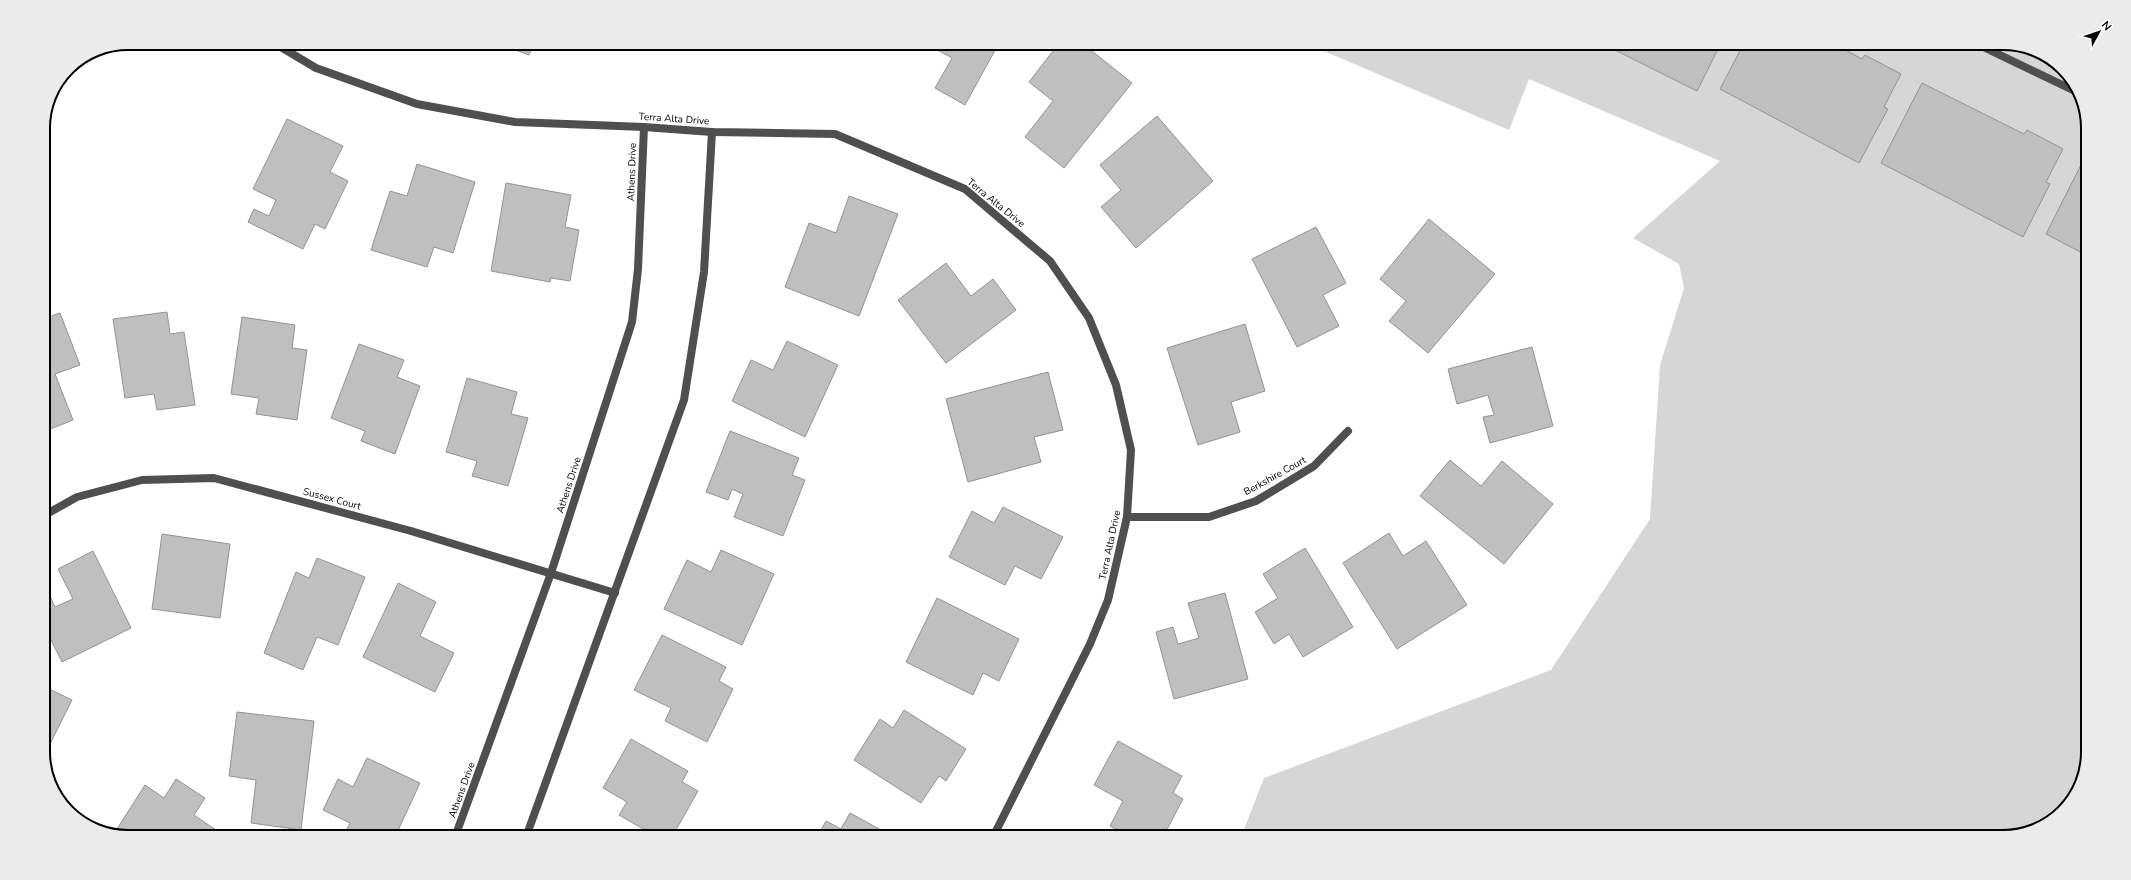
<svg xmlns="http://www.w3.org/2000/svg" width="2131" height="880" font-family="'Nunito Sans',sans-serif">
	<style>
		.green { fill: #d6d6d6 }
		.building { fill: #bfbfbf; stroke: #939393 }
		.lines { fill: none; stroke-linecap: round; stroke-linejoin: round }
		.street { stroke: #4f4f4f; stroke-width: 8 }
		.labels { text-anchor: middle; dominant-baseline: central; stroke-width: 3.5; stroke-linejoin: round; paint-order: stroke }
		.street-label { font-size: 10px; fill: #000; stroke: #fff }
		.rim { fill: none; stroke: #000; stroke-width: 2 }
	</style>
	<rect width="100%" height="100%" fill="#fff"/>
	<polygon class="green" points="1305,43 2003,43 2035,49 2074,81 2088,123 2088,752 2082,784 2050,823 2003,837 1241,837 1264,778 1551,670 1650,519 1660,365 1684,288 1679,264 1633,238 1720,161 1529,79 1509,130"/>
	<g class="building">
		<polygon points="497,43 534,43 529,55"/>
		<polygon points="925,43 999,43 965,105 935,88 952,58"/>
		<polygon points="1059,43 1082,43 1132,83 1064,168 1025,137 1053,101 1029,82"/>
		<polygon points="1601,43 1721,43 1697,91"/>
		<polygon points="1744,43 1832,43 1862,59 1865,55 1901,74 1884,107 1888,109 1859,163 1720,89"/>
		<polygon points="1922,83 2024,134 2027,130 2063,149 2046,182 2050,184 2023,237 1881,163"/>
		<polygon points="1157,116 1213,181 1136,248 1101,207 1121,190 1100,165"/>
		<polygon points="287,119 343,146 330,172 348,181 325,229 315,224 303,249 248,222 254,209 269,216 276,200 253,189"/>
		<polygon points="2087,153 2088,154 2088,256 2046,234"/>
		<polygon points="417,164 475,182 453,253 434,247 427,267 371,250 390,191 407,196"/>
		<polygon points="506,183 571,195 565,227 579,230 570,281 551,278 550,282 491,271"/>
		<polygon points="849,196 898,214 859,316 785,287 809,223 836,233"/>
		<polygon points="1429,219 1495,274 1428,353 1389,321 1406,301 1380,279"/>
		<polygon points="1316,227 1346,283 1323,295 1339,326 1297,347 1252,259"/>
		<polygon points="946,263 971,296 993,279 1016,310 946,363 898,300"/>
		<polygon points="167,312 170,334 184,332 195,405 157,410 154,394 125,398 113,319"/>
		<polygon points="60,313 80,365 55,374 73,420 43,432 43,319"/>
		<polygon points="242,317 295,325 292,348 307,350 297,420 256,414 259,398 231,394"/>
		<polygon points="1245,324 1265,391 1231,402 1240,432 1198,445 1167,348"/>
		<polygon points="787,341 838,365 805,437 732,401 751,360 773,370"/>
		<polygon points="359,344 404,360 397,377 420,386 395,454 361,441 365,431 331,418"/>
		<polygon points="1532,347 1553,426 1490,443 1483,417 1494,415 1488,395 1457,404 1448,369"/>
		<polygon points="1048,372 1063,430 1034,437 1041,462 968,482 946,399"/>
		<polygon points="467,378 517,392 511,414 528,418 508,486 472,476 477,461 446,452"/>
		<polygon points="730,431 799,458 792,475 805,480 783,536 734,517 743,494 732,489 728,500 706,492"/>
		<polygon points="1450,460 1481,486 1502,461 1553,504 1504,564 1420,496"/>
		<polygon points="1003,507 1063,537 1041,579 1015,566 1005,585 949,557 972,511 994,523"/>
		<polygon points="1389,533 1403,556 1426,541 1467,605 1397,649 1343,563"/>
		<polygon points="162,534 230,544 220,618 152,609"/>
		<polygon points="1305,548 1353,627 1303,657 1289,634 1274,644 1255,612 1278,598 1263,574"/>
		<polygon points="721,550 774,574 742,645 664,609 687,560 711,572"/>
		<polygon points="93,551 131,628 62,662 43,624 43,594 48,592 55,607 73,599 58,569"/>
		<polygon points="317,558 365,577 338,645 317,637 303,670 264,653 296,572 309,578"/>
		<polygon points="398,583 436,602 420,636 454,653 435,692 363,657"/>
		<polygon points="1225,593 1248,679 1174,699 1156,632 1173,627 1178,644 1199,638 1188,603"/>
		<polygon points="937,598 1019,639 999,681 983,673 973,695 906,662"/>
		<polygon points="662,635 726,667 719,681 733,689 707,742 665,721 671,708 634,690"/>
		<polygon points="43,686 72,700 43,758"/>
		<polygon points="904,710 966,749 946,781 939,776 921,803 854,760 880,719 893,728"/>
		<polygon points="237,712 314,721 301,830 251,823 256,780 229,776"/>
		<polygon points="631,739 688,771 682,782 698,791 672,837 657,837 619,815 627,802 603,788"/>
		<polygon points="1118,741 1182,776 1173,793 1183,799 1163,837 1131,837 1110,826 1123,801 1094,785"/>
		<polygon points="367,758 420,783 395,837 343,837 350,823 323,810 338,779 353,787"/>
		<polygon points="176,779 205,798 194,815 226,837 129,837 117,829 145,785 164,798"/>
		<polygon points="850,813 894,837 817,837 826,821 841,829"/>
	</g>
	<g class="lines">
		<g class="street">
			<polyline points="274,43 316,68 417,104 515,122 644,127 712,132 835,134 965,189 1050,261 1089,318 1116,385 1131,450 1127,517 1108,600 1090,644 993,837"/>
			<polyline points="1975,43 2077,92"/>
			<polyline points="43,516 77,497 142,480 214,478 411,531 615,593"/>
			<polyline points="1127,517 1209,517 1256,501 1314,466 1348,431"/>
			<polyline points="455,837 551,573 632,322 638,269 644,127"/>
			<polyline points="526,837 684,400 704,272 712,132"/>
		</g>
	</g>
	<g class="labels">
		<g class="street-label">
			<text transform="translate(674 119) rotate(4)">Terra Alta Drive</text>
			<text transform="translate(632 172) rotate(-88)">Athens Drive</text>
			<text transform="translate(996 203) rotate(39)">Terra Alta Drive</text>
			<text transform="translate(1275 476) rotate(-29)">Berkshire Court</text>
			<text transform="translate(569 485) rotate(-72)">Athens Drive</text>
			<text transform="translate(332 499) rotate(15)">Sussex Court</text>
			<text transform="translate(1110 545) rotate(-78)">Terra Alta Drive</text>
			<text transform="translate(462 790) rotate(-70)">Athens Drive</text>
		</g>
	</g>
	<path d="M0 0H2131V880H0ZM128 50H2003A78 78 0 0 1 2081 128V752A78 78 0 0 1 2003 830H128A78 78 0 0 1 50 752V128A78 78 0 0 1 128 50Z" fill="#ebebeb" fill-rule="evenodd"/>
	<path class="rim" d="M128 50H2003A78 78 0 0 1 2081 128V752A78 78 0 0 1 2003 830H128A78 78 0 0 1 50 752V128A78 78 0 0 1 128 50Z"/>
	<g transform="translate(2099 32) rotate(50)" stroke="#ffffff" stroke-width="3" paint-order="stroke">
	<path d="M0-3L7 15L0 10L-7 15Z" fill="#000000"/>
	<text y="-6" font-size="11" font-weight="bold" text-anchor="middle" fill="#000000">N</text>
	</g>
</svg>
